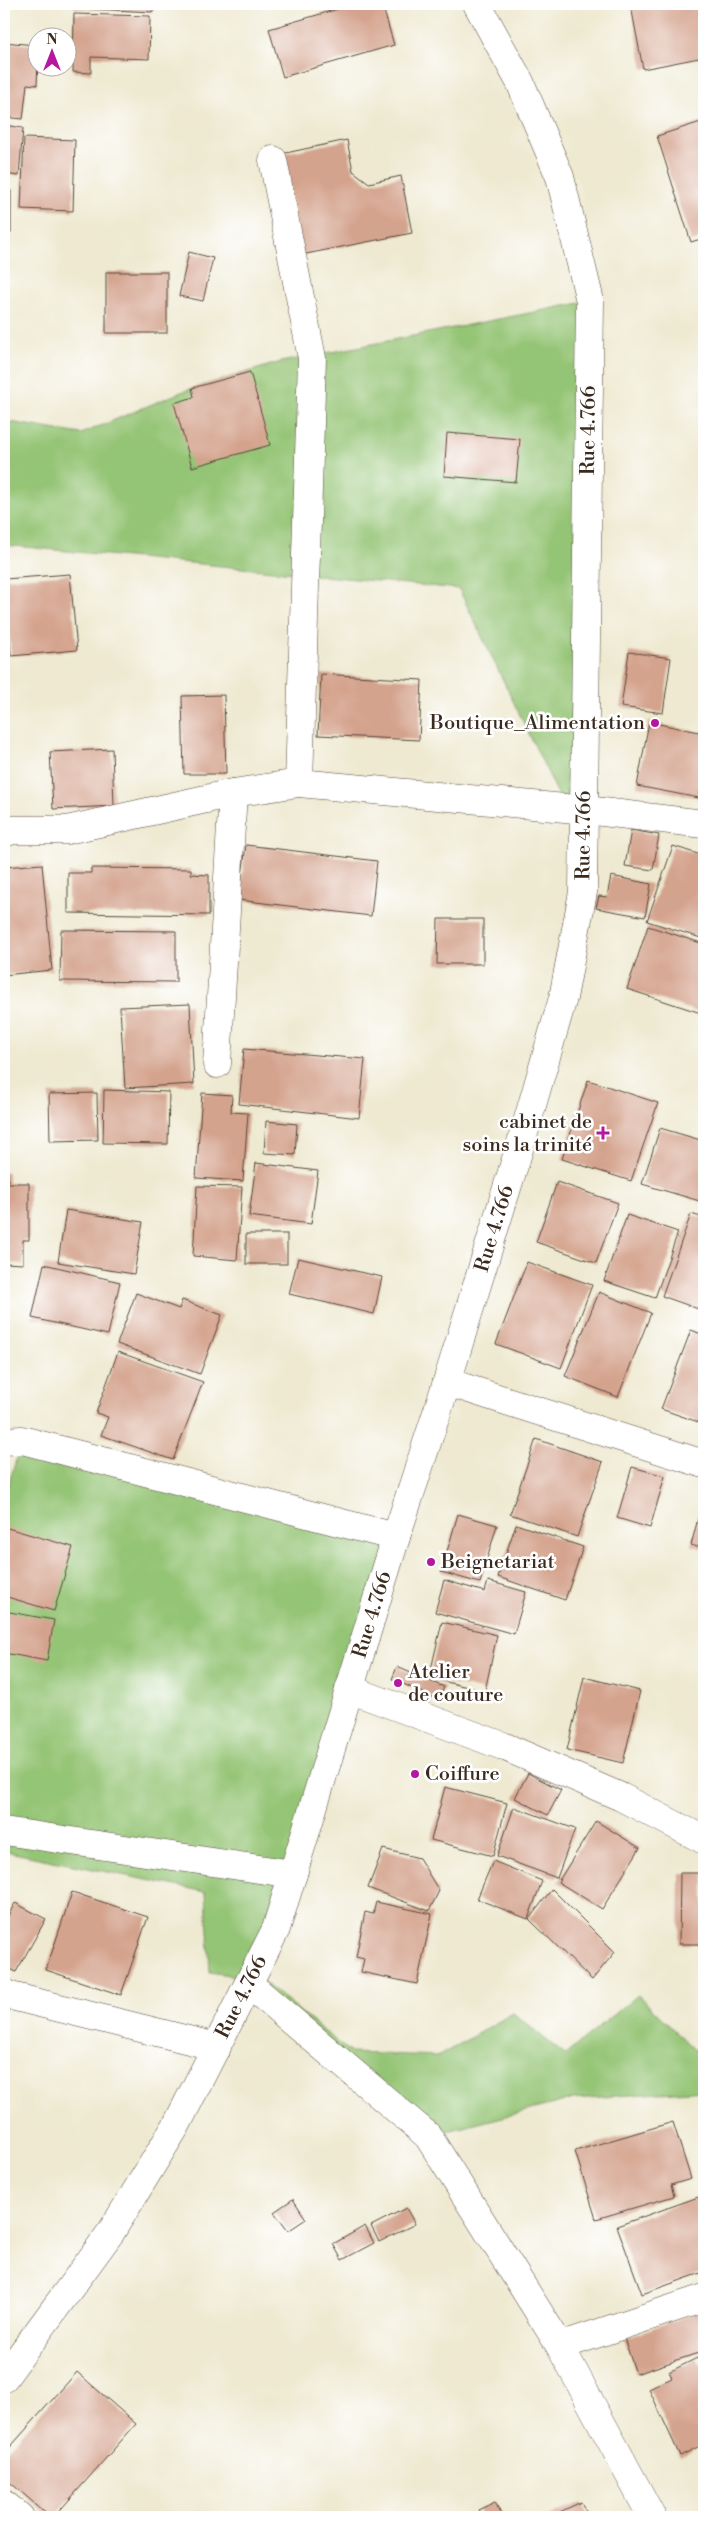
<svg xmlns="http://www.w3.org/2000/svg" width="708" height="2521" font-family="'Libre Bodoni',serif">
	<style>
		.green { fill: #94c474; stroke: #687749 }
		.building { fill: #d4a38d }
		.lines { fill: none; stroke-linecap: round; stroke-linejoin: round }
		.minor-casing { stroke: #564739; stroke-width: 29 }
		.minor { stroke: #fff; stroke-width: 28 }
		.poi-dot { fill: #b5179e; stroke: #fff; stroke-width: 2 }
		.labels { text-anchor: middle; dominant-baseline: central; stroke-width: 5; stroke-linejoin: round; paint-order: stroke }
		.street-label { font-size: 20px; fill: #3b2a1e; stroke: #fff }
		.poi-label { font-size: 20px; fill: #3b2a1e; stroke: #fff; text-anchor: start }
	</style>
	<rect width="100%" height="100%" fill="#fff"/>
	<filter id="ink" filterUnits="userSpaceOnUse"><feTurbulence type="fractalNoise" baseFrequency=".02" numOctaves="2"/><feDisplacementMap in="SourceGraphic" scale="10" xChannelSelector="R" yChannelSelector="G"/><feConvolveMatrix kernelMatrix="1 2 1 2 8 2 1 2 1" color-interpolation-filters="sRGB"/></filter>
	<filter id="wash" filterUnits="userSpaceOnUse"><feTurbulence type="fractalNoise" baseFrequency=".0096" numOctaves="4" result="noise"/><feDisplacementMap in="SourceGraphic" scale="20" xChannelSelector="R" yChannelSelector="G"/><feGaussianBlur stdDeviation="1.12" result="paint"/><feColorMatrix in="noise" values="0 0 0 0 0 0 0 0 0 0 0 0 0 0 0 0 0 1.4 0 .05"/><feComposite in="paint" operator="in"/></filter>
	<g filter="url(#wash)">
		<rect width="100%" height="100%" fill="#eee9d0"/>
		<g class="green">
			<polygon points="590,301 585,850 459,589 4,545 4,421 81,434 181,392 281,362"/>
			<polygon points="22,1440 396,1537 251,1972 351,2053 439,2056 513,2013 565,2055 638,1995 704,2059 704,2090 573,2099 428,2136 247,1978 210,1972 206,1892 4,1851 4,1499"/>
		</g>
		<g id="blocks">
			<g class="building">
				<polygon points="4,4 7,4 6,21 4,21"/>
				<polygon points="74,4 153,4 153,12 74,8"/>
				<polygon points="355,4 382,4 394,45 283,77 269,29"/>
				<polygon points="640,4 704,4 704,57 643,69 631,6"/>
				<polygon points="74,14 150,16 149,59 91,57 91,73 73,72"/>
				<polygon points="4,42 35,45 33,61 38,61 37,85 27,84 23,119 4,117"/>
				<polygon points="704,121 704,238 691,242 657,136"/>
				<polygon points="4,125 23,128 19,176 4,174"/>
				<polygon points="24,138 75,140 73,211 21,209"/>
				<polygon points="347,140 353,171 369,183 401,176 412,233 301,255 281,154"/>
				<rect x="4" y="191" width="7" height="42"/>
				<polygon points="189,252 213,258 203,301 179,296"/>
				<rect x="106" y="272" width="61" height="61"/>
				<polygon points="250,372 270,445 192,467 174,403 194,397 192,388"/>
				<polygon points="447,433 520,439 516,482 444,476"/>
				<polygon points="70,574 77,650 11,656 5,579"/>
				<polygon points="629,652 671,658 663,713 621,707"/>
				<polygon points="321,674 422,680 419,740 318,735"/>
				<polygon points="224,695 226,774 184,774 182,696"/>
				<polygon points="649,722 704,733 704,770 699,798 637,786"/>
				<polygon points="112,749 114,806 53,809 50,752"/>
				<polygon points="631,830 659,835 653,870 625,866"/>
				<polygon points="246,845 377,861 371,916 239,900"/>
				<polygon points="673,846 704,856 704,939 647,921"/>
				<polygon points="42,864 52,970 4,975 4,867"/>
				<polygon points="91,868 191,869 191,874 209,875 209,915 68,913 68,873 91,873"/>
				<polygon points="611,876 651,884 645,917 596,908 599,896 607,897"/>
				<polygon points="438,919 483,919 483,964 437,964"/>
				<polygon points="648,926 704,944 704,1014 627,989"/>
				<polygon points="61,930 176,931 176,982 60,981"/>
				<polygon points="190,1004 194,1084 125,1088 120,1007"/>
				<polygon points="244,1049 365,1059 359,1118 239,1104"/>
				<polygon points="588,1080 658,1103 631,1181 562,1159"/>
				<polygon points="104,1090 169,1092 168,1144 103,1143"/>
				<polygon points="97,1093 98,1140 50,1141 49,1094"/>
				<polygon points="202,1093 232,1095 231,1112 248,1113 243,1181 196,1178"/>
				<polygon points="266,1121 297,1124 295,1155 264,1153"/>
				<polygon points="660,1128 704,1141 703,1202 642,1184"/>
				<polygon points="256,1163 318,1171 311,1224 249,1216"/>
				<polygon points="4,1172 8,1172 8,1183 29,1183 29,1240 23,1240 23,1264 4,1263"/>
				<polygon points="557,1182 618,1203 596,1263 536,1242"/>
				<polygon points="197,1186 242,1187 237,1260 193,1256"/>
				<polygon points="66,1210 143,1222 134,1274 58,1262"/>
				<polygon points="691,1214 704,1218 704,1311 662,1296"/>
				<polygon points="627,1215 678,1232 655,1298 604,1281"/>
				<rect x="246" y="1234" width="41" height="30"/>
				<polygon points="298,1258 382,1277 374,1314 289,1294"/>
				<polygon points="527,1262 592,1285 561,1368 496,1344"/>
				<polygon points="44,1264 120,1282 108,1335 32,1318"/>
				<polygon points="599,1292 651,1313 618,1397 565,1376"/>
				<polygon points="136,1293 179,1309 182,1300 222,1315 200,1374 117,1344"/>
				<polygon points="691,1330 704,1335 704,1424 661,1409"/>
				<polygon points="118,1352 203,1382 173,1460 101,1435 108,1417 96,1413"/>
				<polygon points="536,1439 603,1462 577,1537 510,1514"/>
				<polygon points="632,1467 665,1476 650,1528 617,1518"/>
				<polygon points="704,1496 704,1549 691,1545"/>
				<polygon points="458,1514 497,1525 480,1583 441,1572"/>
				<polygon points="516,1524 583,1547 565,1600 498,1577"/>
				<polygon points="4,1527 73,1547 54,1611 4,1596"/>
				<polygon points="444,1580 485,1592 488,1581 526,1592 514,1634 435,1612"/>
				<polygon points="4,1611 54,1620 47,1661 4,1653"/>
				<polygon points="442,1622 497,1635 485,1691 429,1678"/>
				<polygon points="397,1667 444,1687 439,1700 392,1679"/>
				<polygon points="584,1677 640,1691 623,1763 567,1750"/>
				<polygon points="528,1773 561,1790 548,1815 515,1798"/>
				<polygon points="445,1787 507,1803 493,1856 431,1840"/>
				<polygon points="514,1807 575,1829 557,1878 497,1856"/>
				<polygon points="596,1821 640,1848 602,1909 558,1882"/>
				<polygon points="383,1849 419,1858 439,1891 429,1911 368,1888"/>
				<polygon points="493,1861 542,1881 528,1919 477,1899"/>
				<polygon points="680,1873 704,1873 704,1944 679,1944"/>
				<polygon points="552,1889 615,1952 592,1980 529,1919"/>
				<polygon points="72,1892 148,1917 121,1995 46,1970"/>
				<polygon points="376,1902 432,1914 417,1984 361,1972 364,1959 356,1957 365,1912 373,1914"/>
				<polygon points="15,1903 46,1919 16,1972 4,1965 4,1923"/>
				<polygon points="673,2122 691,2179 671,2185 674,2196 596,2219 575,2151"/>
				<polygon points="704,2195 704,2272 642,2294 617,2226"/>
				<polygon points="293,2199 306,2219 288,2231 274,2212"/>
				<polygon points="406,2208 415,2224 379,2242 371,2226"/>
				<polygon points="365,2226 374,2243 342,2260 333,2244"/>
				<polygon points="704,2310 704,2351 636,2374 624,2338"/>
				<polygon points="697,2358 701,2365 704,2363 704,2444 680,2456 649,2389 672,2378 669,2372"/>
				<polygon points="77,2372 136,2424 54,2517 50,2517 4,2477 4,2454"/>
				<polygon points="495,2502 502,2516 482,2517 478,2510"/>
				<polygon points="581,2502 589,2517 549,2517"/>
			</g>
		</g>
	</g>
	<g filter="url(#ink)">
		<use href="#blocks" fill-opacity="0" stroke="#564739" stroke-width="1"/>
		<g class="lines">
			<g class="minor-casing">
				<g id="minor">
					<polyline points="273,160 312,358 299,783"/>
					<polyline points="4,833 13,830 67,830 233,793 299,783 586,810 704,824"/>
					<polyline points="217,1064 233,793"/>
					<polyline points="447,1382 704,1464"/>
					<polyline points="4,1441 22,1440 396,1537"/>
					<polyline points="349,1689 503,1746 621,1797 704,1840"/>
					<polyline points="4,1831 293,1874"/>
					<polyline points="250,1985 428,2136 560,2346 652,2517"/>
					<polyline points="4,1992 7,1995 217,2047"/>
					<polyline points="560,2346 704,2298"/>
					<path id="s1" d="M4,2378l107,-146 65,-106 100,-197 120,-392 51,-155 77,-249 39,-135 20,-106 7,-591 -30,-124 -40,-95 -43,-78"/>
					<polyline points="4,2504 20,2517"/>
				</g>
			</g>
			<use href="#minor" class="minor"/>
		</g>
	</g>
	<g class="poi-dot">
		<circle cx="655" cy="723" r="5"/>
		<path d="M600.5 1125.5h5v5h5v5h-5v5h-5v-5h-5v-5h5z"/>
		<circle cx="431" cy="1562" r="5"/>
		<circle cx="398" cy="1683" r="5"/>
		<circle cx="415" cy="1774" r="5"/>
	</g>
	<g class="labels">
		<g class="street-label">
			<text stroke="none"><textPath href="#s1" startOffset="2070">Rue 4.766</textPath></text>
			<text stroke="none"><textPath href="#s1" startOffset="1665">Rue 4.766</textPath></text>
			<text stroke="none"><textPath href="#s1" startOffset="1260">Rue 4.766</textPath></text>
			<text stroke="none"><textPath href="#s1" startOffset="855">Rue 4.766</textPath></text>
			<text stroke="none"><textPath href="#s1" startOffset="450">Rue 4.766</textPath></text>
		</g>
		<g class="poi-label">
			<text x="645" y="723" text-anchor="end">Boutique_Alimentation</text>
			<text x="592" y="1122" text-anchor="end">cabinet de<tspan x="592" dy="23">soins la trinité</tspan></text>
			<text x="441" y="1562">Beignetariat</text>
			<text x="408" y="1672">Atelier<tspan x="408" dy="23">de couture</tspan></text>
			<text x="425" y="1774">Coiffure</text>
		</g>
	</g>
	<rect width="708" height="2521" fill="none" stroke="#fff" stroke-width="20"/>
	<g transform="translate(52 52)"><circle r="24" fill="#ffffff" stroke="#b1aaa5"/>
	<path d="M0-4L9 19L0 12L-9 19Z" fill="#b5179e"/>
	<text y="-8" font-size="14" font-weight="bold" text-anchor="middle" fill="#3b2a1e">N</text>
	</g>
</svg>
